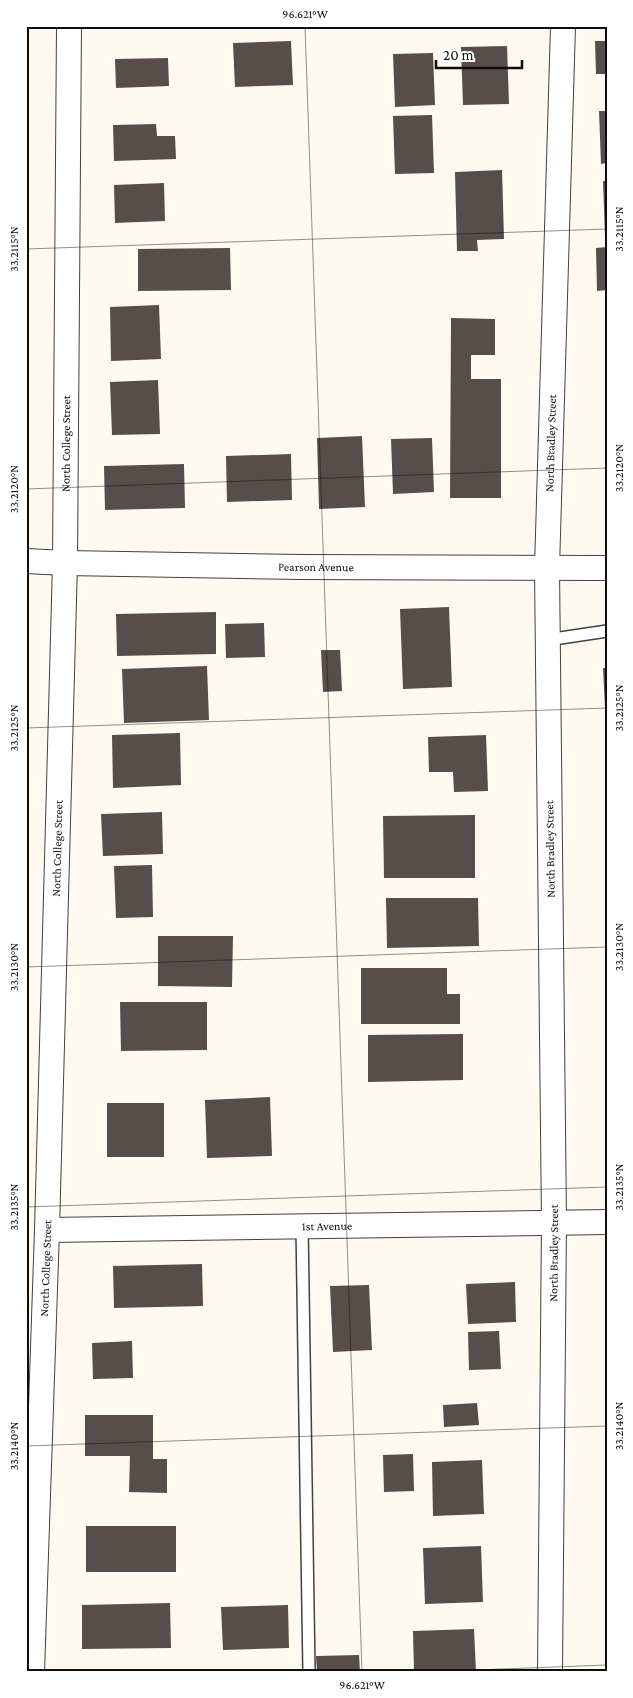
<svg xmlns="http://www.w3.org/2000/svg" width="633" height="1698" font-family="'Crimson Pro',serif">
	<style>
		.building { fill: #574d4b }
		.lines { fill: none; stroke-linecap: round; stroke-linejoin: round }
		.service-casing { stroke: #414141; stroke-width: 14 }
		.minor-casing { stroke: #414141; stroke-width: 26 }
		.service { stroke: #fff; stroke-width: 11 }
		.minor { stroke: #fff; stroke-width: 24 }
		.ticks { fill: none; stroke: #0e0e0e; stroke-width: 1; stroke-opacity: 0.45 }
		.labels { text-anchor: middle; dominant-baseline: central; stroke-width: 5; stroke-linejoin: round; paint-order: stroke }
		.street-label { font-size: 12px; fill: #0e0e0e; stroke: #fff }
		.neatline { fill: none; stroke: #0e0e0e; stroke-width: 2 }
		.ticks-label { font-size: 12px; text-anchor: middle; fill: #0e0e0e }
	</style>
	<rect width="100%" height="100%" fill="#fff9ef"/>
	<g class="building">
		<polygon points="291,41 293,85 235,87 233,43"/>
		<polygon points="595,41 607,41 607,74 596,74"/>
		<polygon points="507,46 509,104 463,105 461,47"/>
		<polygon points="433,53 435,105 395,107 393,54"/>
		<polygon points="168,58 169,86 116,88 115,59"/>
		<polygon points="599,111 607,111 607,163 601,164"/>
		<polygon points="432,115 434,173 395,174 393,116"/>
		<polygon points="156,124 157,136 175,136 176,159 114,161 113,125"/>
		<polygon points="502,170 504,239 477,240 478,251 457,251 455,172"/>
		<polygon points="603,181 607,181 607,236 605,236"/>
		<polygon points="164,183 165,221 115,223 114,185"/>
		<polygon points="607,247 607,290 597,291 596,248"/>
		<polygon points="230,248 231,290 138,291 138,249"/>
		<polygon points="159,305 161,359 111,361 110,307"/>
		<polygon points="451,318 495,319 495,355 471,355 471,379 501,379 501,498 450,498"/>
		<polygon points="158,380 160,434 112,435 110,382"/>
		<polygon points="362,436 365,507 319,509 317,438"/>
		<polygon points="432,438 434,492 393,494 391,439"/>
		<polygon points="291,454 292,500 227,502 226,456"/>
		<polygon points="184,464 185,508 105,510 104,466"/>
		<polygon points="449,607 452,687 403,689 400,609"/>
		<polygon points="216,612 216,654 117,656 116,614"/>
		<polygon points="264,623 265,657 226,658 225,624"/>
		<polygon points="321,650 340,650 342,691 323,692"/>
		<polygon points="207,666 209,720 124,723 122,669"/>
		<polygon points="603,668 607,668 607,707 605,707"/>
		<polygon points="180,733 181,785 113,788 112,735"/>
		<polygon points="486,735 488,791 454,792 453,772 429,772 428,737"/>
		<polygon points="162,812 163,854 103,856 101,814"/>
		<polygon points="475,815 475,878 384,878 383,816"/>
		<polygon points="152,865 153,917 116,918 114,866"/>
		<polygon points="386,898 478,898 479,946 387,948"/>
		<polygon points="158,936 233,936 232,987 158,986"/>
		<polygon points="361,968 447,968 447,994 460,994 460,1024 361,1024"/>
		<polygon points="120,1002 207,1002 207,1050 121,1051"/>
		<polygon points="463,1034 463,1080 368,1082 368,1035"/>
		<polygon points="270,1097 272,1156 207,1158 205,1100"/>
		<rect x="107" y="1103" width="57" height="54"/>
		<polygon points="202,1264 203,1306 114,1308 113,1266"/>
		<polygon points="515,1282 516,1322 468,1324 466,1284"/>
		<polygon points="369,1285 372,1350 333,1352 330,1286"/>
		<polygon points="499,1331 501,1369 469,1370 468,1332"/>
		<polygon points="132,1341 133,1378 93,1379 92,1343"/>
		<polygon points="477,1403 479,1425 444,1427 443,1405"/>
		<polygon points="85,1415 153,1415 153,1459 167,1459 167,1493 129,1492 130,1456 85,1456"/>
		<polygon points="413,1454 414,1491 384,1492 383,1455"/>
		<polygon points="482,1460 484,1514 433,1516 432,1462"/>
		<rect x="86" y="1526" width="90" height="46"/>
		<polygon points="481,1546 483,1602 425,1604 423,1548"/>
		<polygon points="170,1603 171,1648 82,1649 82,1605"/>
		<polygon points="288,1605 289,1648 223,1650 221,1607"/>
		<polygon points="474,1629 476,1672 414,1672 413,1631"/>
		<polygon points="359,1655 360,1672 317,1672 316,1656"/>
	</g>
	<g class="lines">
		<g class="service-casing">
			<g id="service">
				<polyline points="547,640 607,631"/>
				<polyline points="302,1226 309,1672"/>
			</g>
		</g>
		<g class="minor-casing">
			<g id="minor">
				<path id="s1" d="M26,561l39,2 236,4 306,1"/>
				<path id="s2" d="M47,1230l560,-8"/>
				<path id="s3" d="M32,1672l15,-442 18,-667 4,-537"/>
				<path id="s4" d="M550,1672l4,-450 -7,-654 16,-542"/>
			</g>
		</g>
		<use href="#service" class="service"/>
		<use href="#minor" class="minor"/>
	</g>
	<path class="ticks" d="M305,26l57,1646M26,249l581,-20M26,489l581,-21M26,728l581,-20M26,967l581,-20M26,1207l581,-20M26,1446l581,-20M423,1672l184,-7"/>
	<g class="labels">
		<g class="street-label">
			<text stroke="none"><textPath href="#s3" startOffset="1229">North College Street</textPath></text>
			<text stroke="none"><textPath href="#s4" startOffset="1229">North Bradley Street</textPath></text>
			<text stroke="none"><textPath href="#s1" startOffset="290">Pearson Avenue</textPath></text>
			<text stroke="none"><textPath href="#s3" startOffset="824">North College Street</textPath></text>
			<text transform="translate(550 849) rotate(-91)">North Bradley Street</text>
			<text stroke="none"><textPath href="#s2" startOffset="280">1st Avenue</textPath></text>
			<text stroke="none"><textPath href="#s4" startOffset="419">North Bradley Street</textPath></text>
			<text stroke="none"><textPath href="#s3" startOffset="404">North College Street</textPath></text>
		</g>
	</g>
	<rect width="633" height="1698" fill="none" stroke="#ffffff" stroke-width="55"/>
	<path d="M436 60v8h86v-8" fill="none" stroke="#0e0e0e" stroke-width="2.5"/>
	<text x="443" y="60" font-size="15" fill="#0e0e0e" stroke="#ffffff" stroke-width="4" paint-order="stroke">20 m</text>
	<rect x="28" y="28" width="578" height="1642" class="neatline"/>
	<g class="ticks-label">
		<text x="305" y="18">96.621°W</text>
		<text transform="translate(619 229) rotate(-90)" y="4">33.2115°N</text>
		<text transform="translate(14 249) rotate(-90)" y="4">33.2115°N</text>
		<text transform="translate(619 468) rotate(-90)" y="4">33.2120°N</text>
		<text transform="translate(14 489) rotate(-90)" y="4">33.2120°N</text>
		<text transform="translate(619 708) rotate(-90)" y="4">33.2125°N</text>
		<text transform="translate(14 728) rotate(-90)" y="4">33.2125°N</text>
		<text transform="translate(619 947) rotate(-90)" y="4">33.2130°N</text>
		<text transform="translate(14 967) rotate(-90)" y="4">33.2130°N</text>
		<text transform="translate(619 1187) rotate(-90)" y="4">33.2135°N</text>
		<text transform="translate(14 1207) rotate(-90)" y="4">33.2135°N</text>
		<text transform="translate(619 1426) rotate(-90)" y="4">33.2140°N</text>
		<text transform="translate(14 1446) rotate(-90)" y="4">33.2140°N</text>
		<text x="362" y="1689">96.621°W</text>
	</g>
</svg>
